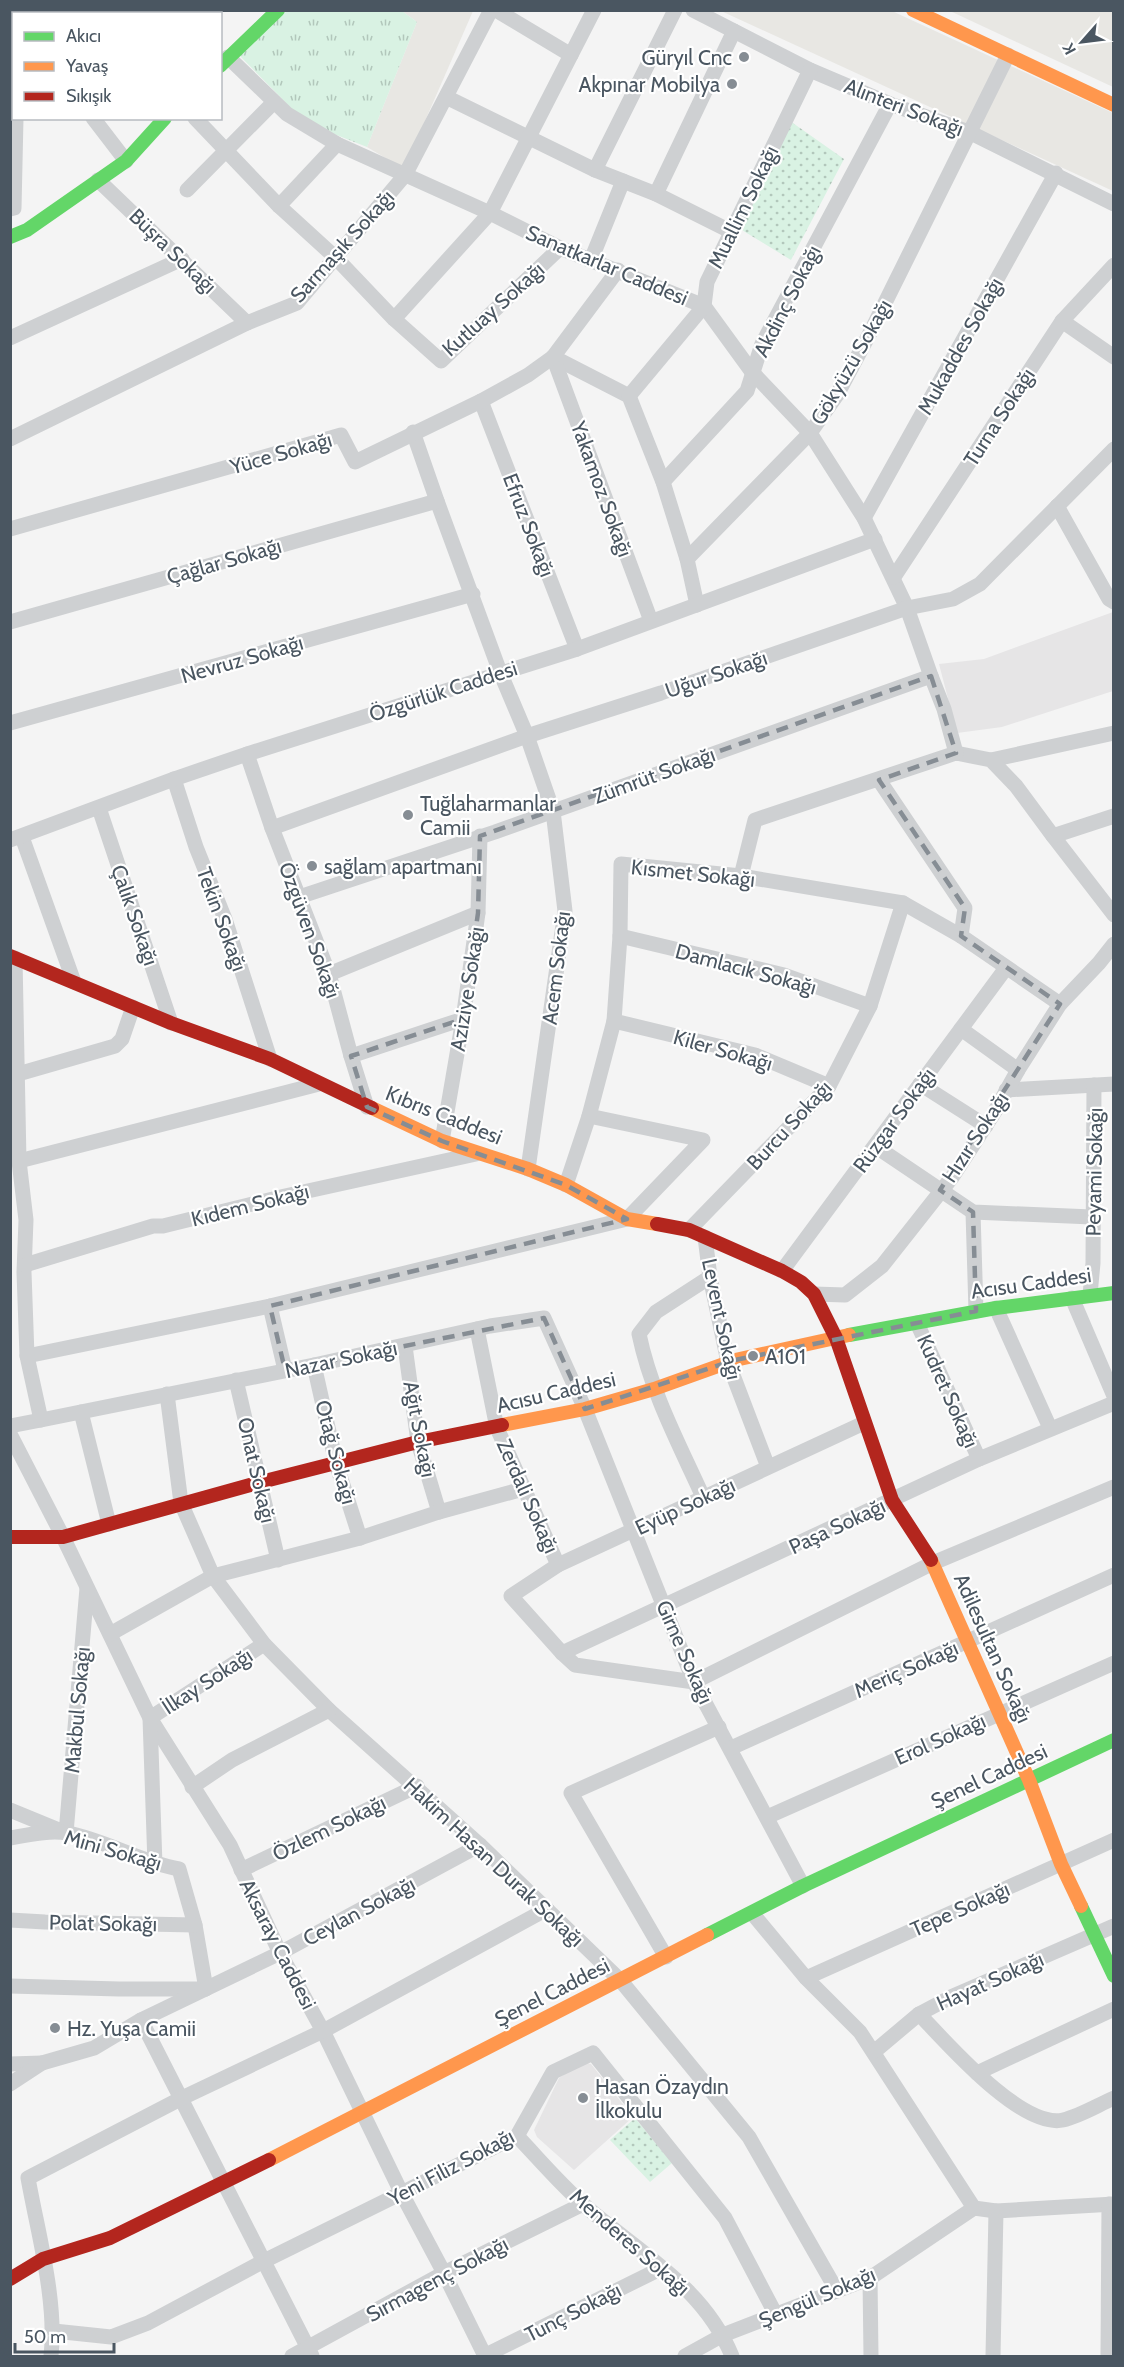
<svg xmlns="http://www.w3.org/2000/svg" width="1124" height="2367" font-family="Cabin,sans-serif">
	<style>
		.commercial { fill: #e8e7e3 }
		.education { fill: #e6e5e6 }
		.grass { fill: url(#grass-tufts) }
		.park { fill: url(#park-dots) }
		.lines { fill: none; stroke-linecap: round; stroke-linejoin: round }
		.street { stroke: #ced0d2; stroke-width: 15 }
		.fast { stroke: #63d668; stroke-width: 14 }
		.slow { stroke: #ff974d; stroke-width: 14 }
		.jam { stroke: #b3261e; stroke-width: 14 }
		.marked { fill: none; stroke: #868d94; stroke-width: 4.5; stroke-dasharray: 12 8; stroke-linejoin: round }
		.poi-dot { fill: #868d94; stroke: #fff; stroke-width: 2 }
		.labels { text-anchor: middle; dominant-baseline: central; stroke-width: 4.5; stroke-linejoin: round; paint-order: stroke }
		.poi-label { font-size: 21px; fill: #4a5661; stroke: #fff; text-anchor: start }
		.street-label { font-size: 21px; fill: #4a5661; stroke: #fff }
	</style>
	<defs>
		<pattern id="grass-tufts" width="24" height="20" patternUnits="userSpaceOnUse" patternTransform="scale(1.5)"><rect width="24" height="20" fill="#d9f2e3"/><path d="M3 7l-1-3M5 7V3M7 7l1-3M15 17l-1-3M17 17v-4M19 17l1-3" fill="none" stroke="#b2c7bb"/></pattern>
		<pattern id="park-dots" width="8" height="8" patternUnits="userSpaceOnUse" patternTransform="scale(1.5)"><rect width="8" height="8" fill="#d9f2e3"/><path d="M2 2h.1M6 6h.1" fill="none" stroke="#b2c7bb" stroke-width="1.8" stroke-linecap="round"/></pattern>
	</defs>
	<rect width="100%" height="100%" fill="#f4f4f4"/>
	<g class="commercial">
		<polygon points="402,11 473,11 404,169 367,147 417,22"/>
		<polygon points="721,11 892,11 1113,113 1113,191"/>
		<polygon points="950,11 1113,11 1113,87"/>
	</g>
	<g class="education">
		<polygon points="1113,612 1113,691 1002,727 957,733 939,664 984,659"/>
		<polygon points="583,2062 591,2064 633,2117 574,2170 537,2137 534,2130 559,2078"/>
	</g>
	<polygon class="grass" points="287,11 402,11 417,22 367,147 306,123 236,52"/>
	<g class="park">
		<polygon points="790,121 844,159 791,260 737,227"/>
		<polygon points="635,2118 672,2163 650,2182 610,2140"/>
	</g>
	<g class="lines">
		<g class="street">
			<polyline points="69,10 71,14"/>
			<polyline points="172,10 174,14"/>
			<polyline points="496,10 571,55"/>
			<polyline points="693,10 810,70 890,104 969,132 1114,204"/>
			<polyline points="10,17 14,20"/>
			<polyline points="228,57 287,114 337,144 490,213 560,248 704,306 752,372 810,433 864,518 907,608 931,676"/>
			<polyline points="446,97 595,170 656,194 730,231"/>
			<polyline points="93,118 126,161"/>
			<polyline points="195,118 279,206 336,258 394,319 441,361 560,248"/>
			<polyline points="595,170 675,10"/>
			<polyline points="98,180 247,323"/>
			<polyline points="187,190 274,102"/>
			<polyline points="656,194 734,31"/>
			<polyline points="279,206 337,144"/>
			<polyline points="10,209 14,208 16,118"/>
			<polyline points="591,260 623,181"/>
			<polyline points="394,319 490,213 594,10"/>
			<polyline points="1062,321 1114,357"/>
			<polyline points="10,338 182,259"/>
			<polyline points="553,357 629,396 663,482 687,559 697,605"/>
			<polyline points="553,357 651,621"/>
			<polyline points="629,396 704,306 707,282 810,70"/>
			<polyline points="481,401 577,649"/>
			<polyline points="413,432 437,501 500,672 527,736 553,811 565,911 528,1169"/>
			<polyline points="10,439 247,323 297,303 405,175 491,10"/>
			<polyline points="663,482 747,391 762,344 890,104"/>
			<polyline points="1057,506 1109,599 1114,602"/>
			<polyline points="864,518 1056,173"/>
			<polyline points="10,529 341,435 355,462 481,401 528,375 553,357 618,270"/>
			<polyline points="687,559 810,433 837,395 870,333 1008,55"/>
			<polyline points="894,577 1062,321 1114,265"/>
			<polyline points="10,622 437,501"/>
			<polyline points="10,723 473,594"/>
			<polyline points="247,754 272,828 329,974 351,1056 367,1107"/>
			<polyline points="991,760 1114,733"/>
			<polyline points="174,779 196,847 225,919 270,1059"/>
			<polyline points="879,780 965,908 961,936"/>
			<polyline points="99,808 171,1023"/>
			<polyline points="272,828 527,736 661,693 907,608 953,599 980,584 1114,449"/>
			<polyline points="1053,836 1114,915"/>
			<polyline points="22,837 74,982"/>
			<polyline points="10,840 174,779 247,754 577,649 875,539"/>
			<polyline points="741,876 755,820 956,753 991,760 1016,786 1053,836 1114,816"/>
			<polyline points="299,897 495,832 931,676 944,709 956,753"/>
			<polyline points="620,936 784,975 870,1006"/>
			<polyline points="15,958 19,1161 26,1220 24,1272 27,1356 270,1306 627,1219 703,1140 589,1116"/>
			<polyline points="329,974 478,913"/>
			<polyline points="614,1021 755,1055 829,1086"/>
			<polyline points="961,1029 1018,1070"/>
			<polyline points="351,1056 463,1019"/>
			<polyline points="18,1074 115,1046 122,1039 133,1007"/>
			<polyline points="920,1084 986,1126"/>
			<polyline points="1006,1090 1114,1084"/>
			<polyline points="442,1141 463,1019 478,913 480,836"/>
			<polyline points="875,1146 973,1212 1092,1217"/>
			<polyline points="19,1161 319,1084"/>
			<polyline points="566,1185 589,1116 614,1021 620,936 621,864 741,876 903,903 961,936 1060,1004"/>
			<polyline points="973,1212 976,1311"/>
			<polyline points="689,1230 829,1086 870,1006 903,903"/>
			<polyline points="705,1237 710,1277 728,1362 768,1467"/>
			<polyline points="25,1265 153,1226 163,1226 285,1196 476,1154"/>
			<polyline points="782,1271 1006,968"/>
			<polyline points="814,1294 845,1295 882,1266 953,1176 994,1113 1018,1070 1060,1004 1099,963 1114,944"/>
			<polyline points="1090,1295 1093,1263 1094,1085"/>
			<polyline points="1072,1298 1114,1396"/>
			<polyline points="270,1306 285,1370"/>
			<polyline points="996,1308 1050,1428"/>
			<polyline points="917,1323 979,1459"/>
			<polyline points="477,1329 497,1428 558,1565"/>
			<polyline points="405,1346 418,1442 439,1512"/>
			<polyline points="314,1365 336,1463 360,1538"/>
			<polyline points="236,1380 278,1560"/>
			<polyline points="167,1394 181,1503 213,1576 264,1644 329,1710 480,1845 621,1981 749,2137 837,2291"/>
			<polyline points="81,1412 109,1524"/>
			<polyline points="41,1420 314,1365 490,1326 544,1318 585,1409 694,1682 803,1886"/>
			<polyline points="864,1423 558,1565 511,1596 562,1653 575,1665 694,1682 933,1563 1114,1487"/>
			<polyline points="10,1426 41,1420 27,1356"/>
			<polyline points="10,1434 63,1537 150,1718 230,1845 280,1953 323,2031 402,2194 444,2273 485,2356"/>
			<path d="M703,1497c-24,-53 -52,-105 -64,-163l17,-22 54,-35"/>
			<polyline points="110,1634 213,1576 360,1538 439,1512 523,1489"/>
			<polyline points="562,1653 979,1459 1114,1403"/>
			<polyline points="731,1748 1114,1575"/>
			<polyline points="192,1787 232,1760 329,1710"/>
			<polyline points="10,1810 66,1833 87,1588"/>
			<polyline points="767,1817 1114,1663"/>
			<path d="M10,1838c18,-3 39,-8 57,-5 38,7 73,29 112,36l16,56 11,64h-87l-109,-3"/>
			<polyline points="155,1865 150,1718 264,1644"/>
			<polyline points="241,1870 417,1786"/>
			<polyline points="752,1913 806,1978 860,2032 974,2208 996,2211 1114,2204"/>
			<polyline points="10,1920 45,1922 195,1925"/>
			<polyline points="666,1957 571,1793 719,1727"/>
			<polyline points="806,1978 1114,1840"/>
			<path d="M919,2014c27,28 102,115 144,106 17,-4 35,-15 51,-22"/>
			<polyline points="141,2020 312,2356"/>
			<polyline points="875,2051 919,2014 951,1997 1114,1926"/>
			<polyline points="10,2064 42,2063"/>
			<polyline points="977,2073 1114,2009"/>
			<polyline points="10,2084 42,2063 94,2048 141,2020 280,1953 480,1845"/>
			<path d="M517,2136c22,23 43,48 67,69 55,48 119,81 148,151"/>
			<polyline points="870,2278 871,2356"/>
			<polyline points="54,2331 111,2337 148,2323 264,2261 517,2136 553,2072 593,2053 725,2218 776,2315"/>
			<path d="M51,2356c6,-56 -13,-122 -23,-178l154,-80 141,-67 224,-122"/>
			<polyline points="292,2356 444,2273 583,2204"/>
			<polyline points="484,2356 662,2268"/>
			<polyline points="685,2356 723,2335 870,2278 974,2208"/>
			<polyline points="993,2356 996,2211"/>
			<polyline points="1108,2356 1109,2204"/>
		</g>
		<g class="fast">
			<polyline points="220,66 278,10"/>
			<polyline points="10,237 27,230 126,161 165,118"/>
			<polyline points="849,1335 996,1308 1114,1293"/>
			<polyline points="1081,1906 1114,1976"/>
			<polyline points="707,1935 803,1886 1114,1740"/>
		</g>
		<g class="slow">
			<polyline points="913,10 1114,105"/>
			<polyline points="372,1108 442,1141 528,1169 566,1185 627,1219 657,1224"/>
			<polyline points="502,1425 585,1409 654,1389 735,1360 849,1335"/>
			<polyline points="931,1560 1029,1780 1061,1864 1081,1906"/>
			<polyline points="269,2160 707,1935"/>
		</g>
		<g class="jam">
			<polyline points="10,956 171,1023 270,1059 372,1108"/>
			<polyline points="657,1224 689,1230 782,1271 801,1282 814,1294 836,1338 892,1500 931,1560"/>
			<polyline points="10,1537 63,1537 261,1482 418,1442 502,1425"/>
			<polyline points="10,2279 43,2259 110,2238 269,2160"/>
		</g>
	</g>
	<path class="marked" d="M931,676l25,77 -77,27 86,128 -4,28 99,68 -120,186 33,22 3,99 -241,49 -150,49 -41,-91 -259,52 -15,-64 357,-87 -61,-34 -124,-44 -75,-34 -16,-51 112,-37 15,-106 2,-77z"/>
	<g class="poi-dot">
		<circle cx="744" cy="57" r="6"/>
		<circle cx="732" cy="84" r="6"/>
		<circle cx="408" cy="815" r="6"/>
		<circle cx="312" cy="866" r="6"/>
		<circle cx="753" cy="1356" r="6"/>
		<circle cx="55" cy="2028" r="6"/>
		<circle cx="583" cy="2098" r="6"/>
	</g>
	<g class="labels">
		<g class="poi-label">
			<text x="732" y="57" text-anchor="end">Güryıl Cnc</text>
			<text x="720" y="84" text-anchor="end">Akpınar Mobilya</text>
			<text x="420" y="803">Tuğlaharmanlar<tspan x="420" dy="24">Camii</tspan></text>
			<text x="324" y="866">sağlam apartmanı</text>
			<text x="765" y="1356">A101</text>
			<text x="67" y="2028">Hz. Yuşa Camii</text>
			<text x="595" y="2086">Hasan Özaydın<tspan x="595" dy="24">İlkokulu</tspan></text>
		</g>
		<g class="street-label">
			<text transform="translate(904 107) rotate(21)">Alınteri Sokağı</text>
			<text transform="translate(743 207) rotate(-64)">Muallim Sokağı</text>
			<text transform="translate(342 246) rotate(-48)">Sarmaşık Sokağı</text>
			<text transform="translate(173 251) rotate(44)">Büşra Sokağı</text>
			<text transform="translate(607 265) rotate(23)">Sanatkarlar Caddesi</text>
			<text transform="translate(787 301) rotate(-63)">Akdinç Sokağı</text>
			<text transform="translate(493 309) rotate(-42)">Kutluay Sokağı</text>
			<text transform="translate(960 346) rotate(-61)">Mukaddes Sokağı</text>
			<text transform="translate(851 362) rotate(-60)">Gökyüzü Sokağı</text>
			<text transform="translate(999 417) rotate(-57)">Turna Sokağı</text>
			<text transform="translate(281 453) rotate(-16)">Yüce Sokağı</text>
			<text transform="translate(602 489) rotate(70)">Yakamoz Sokağı</text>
			<text transform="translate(529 525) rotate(69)">Efruz Sokağı</text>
			<text transform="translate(224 561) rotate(-16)">Çağlar Sokağı</text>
			<text transform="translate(242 659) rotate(-16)">Nevruz Sokağı</text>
			<text transform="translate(716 674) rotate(-19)">Uğur Sokağı</text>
			<text transform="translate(443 691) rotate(-18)">Özgürlük Caddesi</text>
			<text transform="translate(654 775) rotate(-20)">Zümrüt Sokağı</text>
			<text transform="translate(693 873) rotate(6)">Kısmet Sokağı</text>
			<text transform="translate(135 915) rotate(71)">Çalık Sokağı</text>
			<text transform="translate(222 919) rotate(70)">Tekin Sokağı</text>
			<text transform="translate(310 930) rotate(70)">Özgüven Sokağı</text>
			<text transform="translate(556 968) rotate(-83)">Acem Sokağı</text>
			<text transform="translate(746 969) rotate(15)">Damlacık Sokağı</text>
			<text transform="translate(467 989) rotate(-81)">Aziziye Sokağı</text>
			<text transform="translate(723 1050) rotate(16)">Kiler Sokağı</text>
			<text transform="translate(444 1115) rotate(22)">Kıbrıs Caddesi</text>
			<text transform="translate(894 1120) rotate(-54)">Rüzgar Sokağı</text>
			<text transform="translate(789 1125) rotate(-47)">Burcu Sokağı</text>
			<text transform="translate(975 1137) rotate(-57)">Hızır Sokağı</text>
			<text transform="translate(1094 1172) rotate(-89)">Peyami Sokağı</text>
			<text transform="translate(250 1205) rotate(-14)">Kıdem Sokağı</text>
			<text transform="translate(1031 1283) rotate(-8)">Acısu Caddesi</text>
			<text transform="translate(722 1319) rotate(78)">Levent Sokağı</text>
			<text transform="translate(341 1359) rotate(-12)">Nazar Sokağı</text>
			<text transform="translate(948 1391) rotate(66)">Kudret Sokağı</text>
			<text transform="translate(556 1392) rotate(-13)">Acısu Caddesi</text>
			<text transform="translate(420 1429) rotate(79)">Ağıt Sokağı</text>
			<text transform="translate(336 1452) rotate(75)">Otağ Sokağı</text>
			<text transform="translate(257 1470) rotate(77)">Onat Sokağı</text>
			<text transform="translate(528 1496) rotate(66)">Zerdali Sokağı</text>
			<text transform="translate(685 1506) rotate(-25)">Eyüp Sokağı</text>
			<text transform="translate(837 1526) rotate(-25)">Paşa Sokağı</text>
			<text transform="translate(993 1648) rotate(66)">Adilesultan Sokağı</text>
			<text transform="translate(685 1652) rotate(66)">Girne Sokağı</text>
			<text transform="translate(906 1669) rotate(-24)">Meriç Sokağı</text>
			<text transform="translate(207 1681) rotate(-33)">İlkay Sokağı</text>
			<text transform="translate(77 1710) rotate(-85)">Makbul Sokağı</text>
			<text transform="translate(940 1739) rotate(-24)">Erol Sokağı</text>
			<text transform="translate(989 1776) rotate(-25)">Şenel Caddesi</text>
			<text transform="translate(329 1828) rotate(-26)">Özlem Sokağı</text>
			<text transform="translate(113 1850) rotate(16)">Mini Sokağı</text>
			<text transform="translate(494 1862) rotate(43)">Hakim Hasan Durak Sokağı</text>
			<text transform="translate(960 1909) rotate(-24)">Tepe Sokağı</text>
			<text transform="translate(359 1911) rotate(-28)">Ceylan Sokağı</text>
			<text transform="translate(103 1923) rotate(1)">Polat Sokağı</text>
			<text transform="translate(278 1944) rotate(63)">Aksaray Caddesi</text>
			<text transform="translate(990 1981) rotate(-24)">Hayat Sokağı</text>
			<text transform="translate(552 1992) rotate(-27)">Şenel Caddesi</text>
			<text transform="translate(451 2167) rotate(-28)">Yeni Filiz Sokağı</text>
			<text transform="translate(630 2242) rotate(41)">Menderes Sokağı</text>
			<text transform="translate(437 2279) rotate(-28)">Sırmagenç Sokağı</text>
			<text transform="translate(817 2297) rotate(-23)">Şengül Sokağı</text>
			<text transform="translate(573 2312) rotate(-27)">Tunç Sokağı</text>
		</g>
	</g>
	<rect width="1124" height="2367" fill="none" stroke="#4a5661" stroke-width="24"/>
	<rect x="12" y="12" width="210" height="108" fill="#ffffff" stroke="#b7bbc0" stroke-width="1.5"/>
	<rect x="24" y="32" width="30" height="9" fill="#63d668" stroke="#b7bbc0" stroke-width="1.5"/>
	<text x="66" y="42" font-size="18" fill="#4a5661">Akıcı</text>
	<rect x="24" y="62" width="30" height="9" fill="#ff974d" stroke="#b7bbc0" stroke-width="1.5"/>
	<text x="66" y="72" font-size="18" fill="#4a5661">Yavaş</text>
	<rect x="24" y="92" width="30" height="9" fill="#b3261e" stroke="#b7bbc0" stroke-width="1.5"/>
	<text x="66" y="102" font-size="18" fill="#4a5661">Sıkışık</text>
	<g transform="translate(1082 42) rotate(242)" stroke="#ffffff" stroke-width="4.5" paint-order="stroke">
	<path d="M0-4.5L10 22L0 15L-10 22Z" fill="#4a5661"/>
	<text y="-9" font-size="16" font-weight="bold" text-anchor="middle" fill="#4a5661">K</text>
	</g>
	<path d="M15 2343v9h99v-9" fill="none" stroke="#4a5661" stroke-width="3"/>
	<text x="24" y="2343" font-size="18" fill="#4a5661" stroke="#ffffff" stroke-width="4.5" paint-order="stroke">50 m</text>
</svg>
